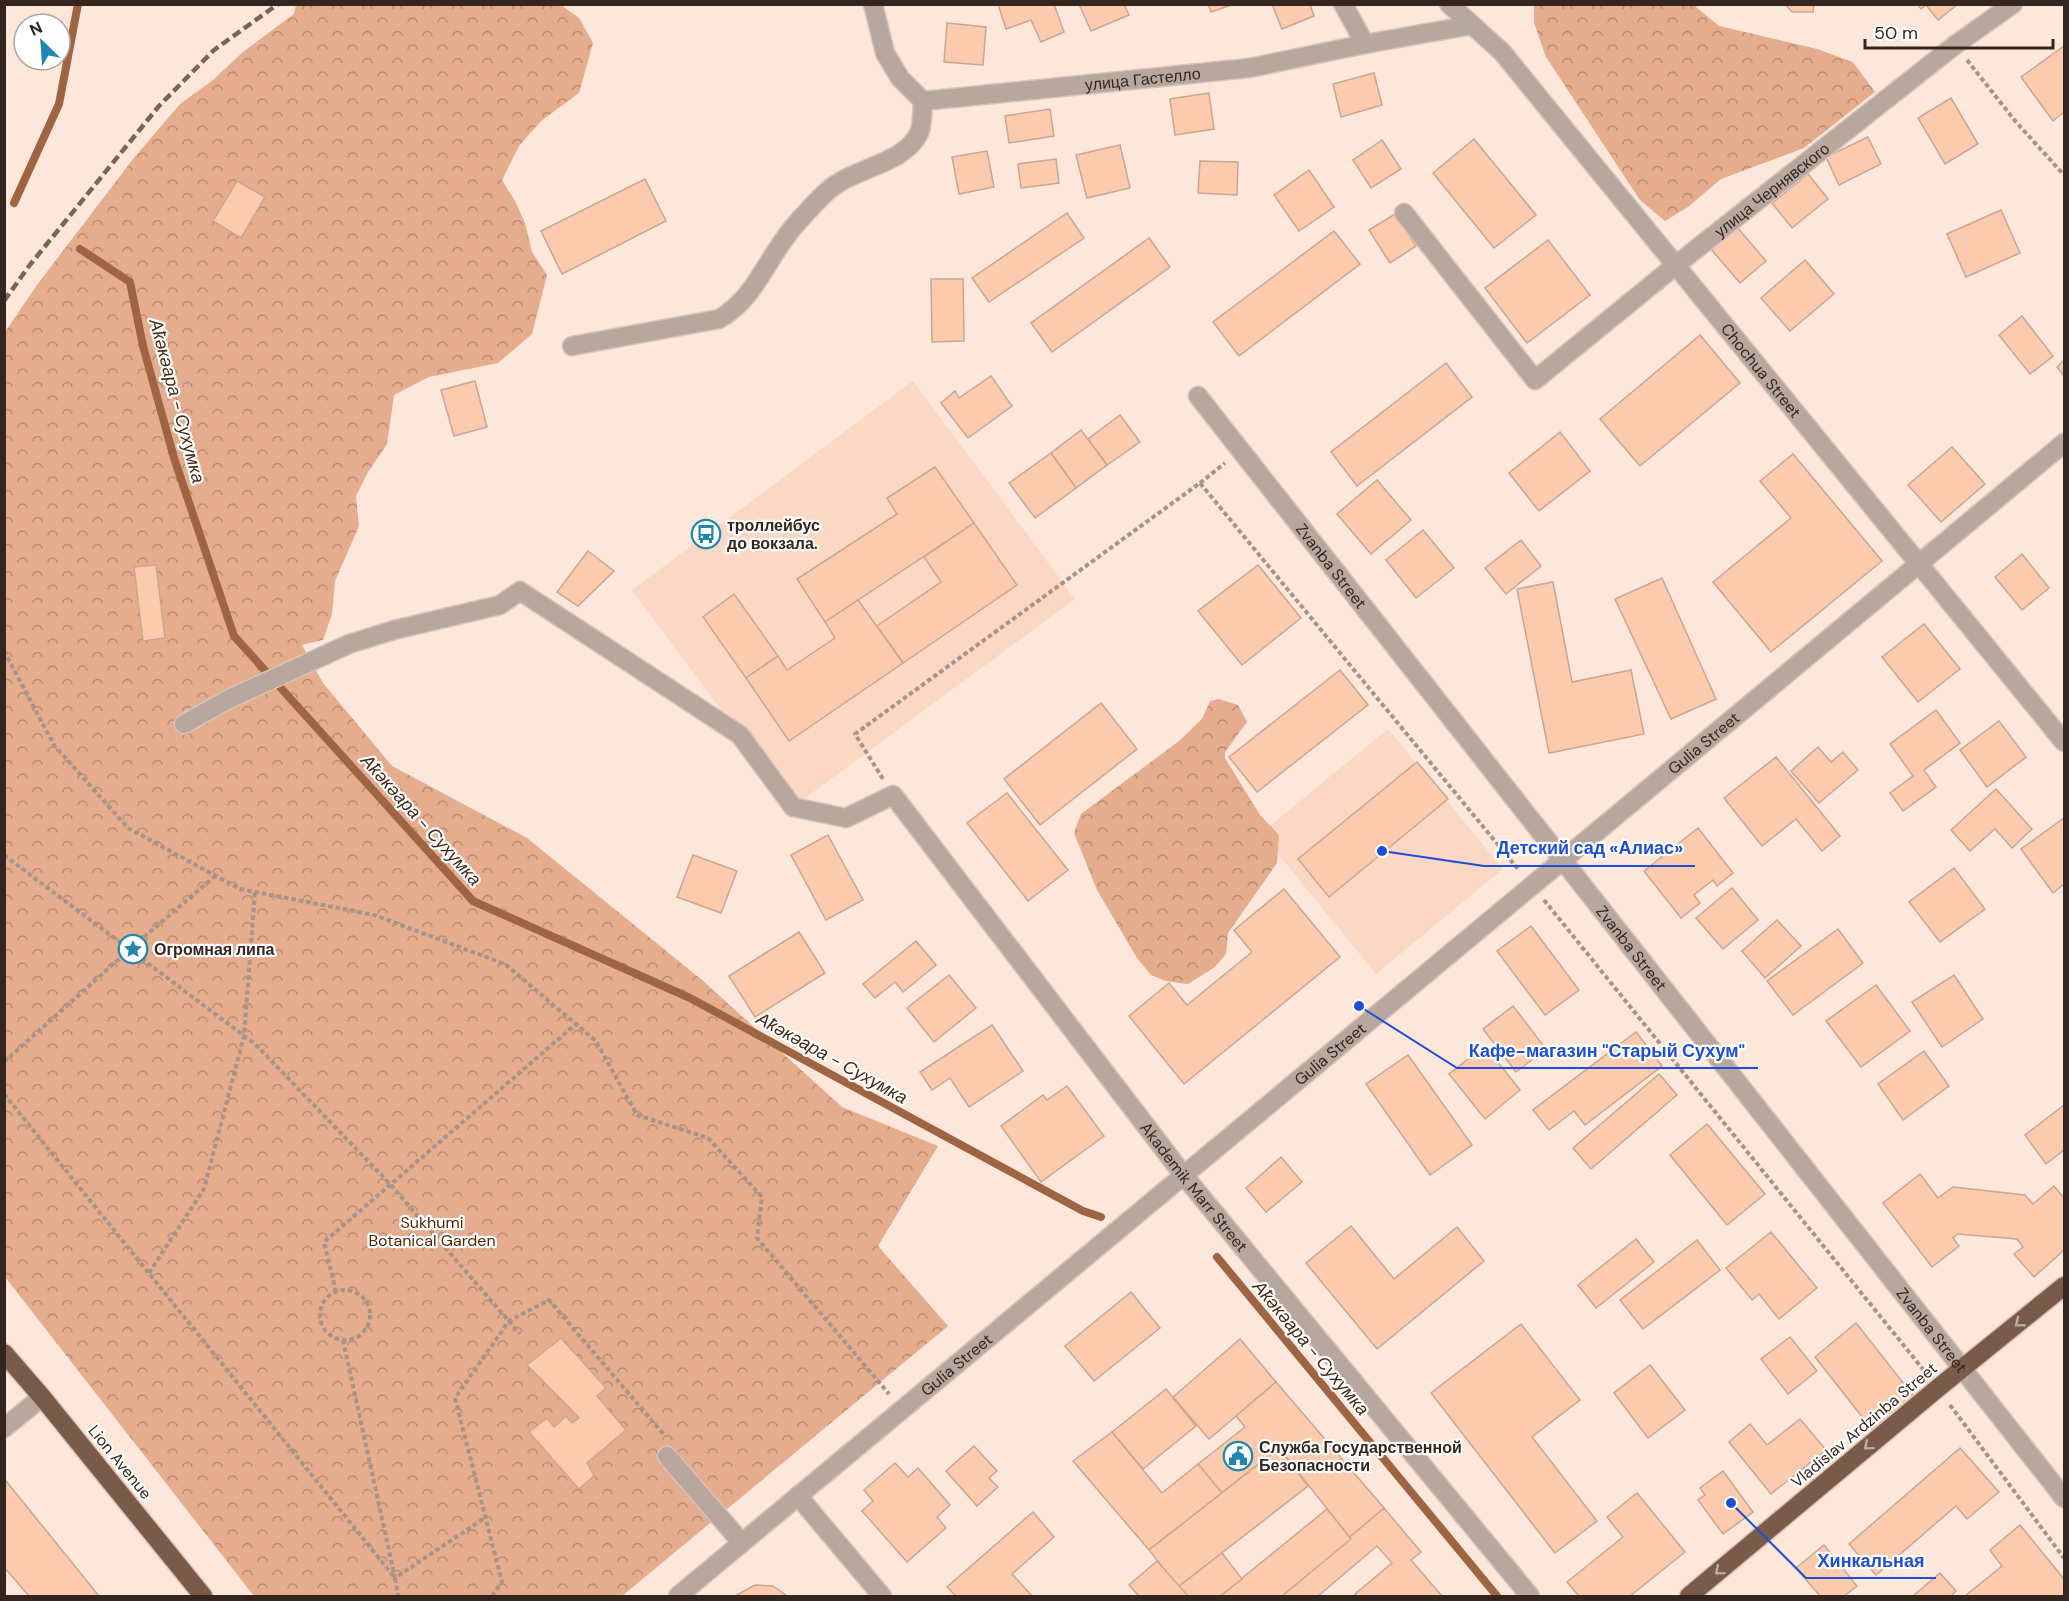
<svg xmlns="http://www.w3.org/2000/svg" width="2069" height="1601" font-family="'DM Sans',sans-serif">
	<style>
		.built { fill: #fbd8c4 }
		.forest { fill: url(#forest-crowns) }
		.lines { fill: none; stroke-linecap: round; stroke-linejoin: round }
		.stream { stroke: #9f6441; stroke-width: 8 }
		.building { fill: #fccaad; stroke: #caa693; stroke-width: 1.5 }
		.minor-casing { stroke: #d9c3b8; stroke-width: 21 }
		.highway-casing { stroke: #d9c3b8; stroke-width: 21 }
		.path { stroke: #a69389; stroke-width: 4; stroke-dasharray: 4.5 3; stroke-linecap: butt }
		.minor { stroke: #b7a79f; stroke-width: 18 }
		.highway { stroke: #7a5a48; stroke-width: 18 }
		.rail { stroke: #76655d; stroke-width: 4.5; stroke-dasharray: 9 4.5; stroke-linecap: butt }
		.oneway { stroke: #bcaca4 }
		.labels { text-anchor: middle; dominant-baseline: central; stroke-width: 4.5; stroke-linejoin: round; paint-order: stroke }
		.street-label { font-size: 16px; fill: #34261f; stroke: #fff }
		.poi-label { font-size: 16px; font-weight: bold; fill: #34261f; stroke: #fff; text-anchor: start }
		.park-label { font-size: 16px; fill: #572500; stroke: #fff }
		.water-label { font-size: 18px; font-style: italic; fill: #472713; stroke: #fff }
		.leader { fill: none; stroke: #1d4ed8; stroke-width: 2 }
		.callout-dot { fill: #1d4ed8; stroke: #fff; stroke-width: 2 }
		.callout-label { font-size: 18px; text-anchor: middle; font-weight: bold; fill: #1d4ed8; stroke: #fff; stroke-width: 4.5; stroke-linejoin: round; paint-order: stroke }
	</style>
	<defs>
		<pattern id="forest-crowns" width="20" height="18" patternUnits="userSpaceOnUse" patternTransform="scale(1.5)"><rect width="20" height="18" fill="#e5ad8e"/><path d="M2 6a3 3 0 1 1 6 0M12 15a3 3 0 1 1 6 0" fill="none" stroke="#ba8d73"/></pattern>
	</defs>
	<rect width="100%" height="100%" fill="#fde6da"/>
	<g class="built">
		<polygon points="913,381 1075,599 793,807 632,590"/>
		<polygon points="1388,729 1503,869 1376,974 1261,833"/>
	</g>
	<g class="forest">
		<polygon points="296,5 561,5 579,18 593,43 579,93 541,121 519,146 502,180 515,201 525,223 532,252 547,275 532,334 498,363 429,377 394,395 387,444 368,472 356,496 359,526 335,581 332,614 323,640 302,645 323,683 392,766 527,838 702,980 842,1107 938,1146 878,1246 948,1326 622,1596 254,1596 5,1277 5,332 37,285 133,159 180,104 213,80 243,52 294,14"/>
		<polygon points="1534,5 1696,5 1696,7 1719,26 1817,49 1853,62 1875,92 1804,148 1721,179 1688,207 1665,221 1640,200 1546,57 1534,23"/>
		<polygon points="1219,699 1238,705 1247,722 1225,752 1225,758 1260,815 1279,835 1277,863 1228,933 1226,954 1215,967 1188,984 1166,981 1151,975 1137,958 1097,890 1074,833 1081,814 1179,741 1202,719 1210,701"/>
	</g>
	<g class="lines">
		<g class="stream">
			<polyline points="14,203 59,104 78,4"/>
			<polyline points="80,249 130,282 143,346 174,458 234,636 473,901 690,998 1083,1211 1101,1217"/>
			<polyline points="1217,1257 1497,1596"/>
		</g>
	</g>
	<g class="building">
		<polygon points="998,4 1054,4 1064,32 1041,42 1031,20 1006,29"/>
		<polygon points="1079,4 1124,4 1129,15 1091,31"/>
		<polygon points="1208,4 1234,4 1211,12"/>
		<polygon points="1272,4 1310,4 1314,16 1282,29"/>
		<polygon points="1785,4 1814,4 1813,12 1792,12"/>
		<polygon points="1917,4 1958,4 1938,20 1926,5 1921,9"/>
		<polygon points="947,23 986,27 983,65 944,62"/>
		<polygon points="2064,46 2064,112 2053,121 2021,77"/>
		<polygon points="1374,73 1382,105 1341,117 1333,84"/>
		<polygon points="1209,93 1214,129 1175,135 1170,99"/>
		<polygon points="1951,98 1978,144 1945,164 1918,118"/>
		<polygon points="1050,109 1054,136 1009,143 1005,116"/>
		<polygon points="1868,137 1881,164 1839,185 1826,157"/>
		<polygon points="1474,139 1536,215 1494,248 1433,173"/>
		<polygon points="1382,140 1401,169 1371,188 1353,160"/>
		<polygon points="1120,145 1130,188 1087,198 1076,155"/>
		<polygon points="987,151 994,187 959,194 952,157"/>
		<polygon points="1056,159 1059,183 1021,188 1018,164"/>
		<polygon points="1200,161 1238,162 1237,195 1198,193"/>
		<polygon points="1309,170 1334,207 1299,231 1274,195"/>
		<polygon points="1808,174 1828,199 1792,228 1772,203"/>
		<polygon points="645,179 666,221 562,274 541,231"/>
		<polygon points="237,181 265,197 241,238 213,221"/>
		<polygon points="2001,210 2020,253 1966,277 1947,234"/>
		<polygon points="1067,213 1084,238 989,302 972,278"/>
		<polygon points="1395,214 1416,246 1390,263 1369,230"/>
		<polygon points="1736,226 1766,261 1740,283 1710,248"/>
		<polygon points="1334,231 1360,264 1239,356 1213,322"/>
		<polygon points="1149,238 1170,267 1052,352 1031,323"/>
		<polygon points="1548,240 1590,295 1527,343 1485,288"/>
		<polygon points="1805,260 1834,294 1790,331 1761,298"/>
		<polygon points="931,279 963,279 964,341 932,342"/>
		<polygon points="2022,316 2053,356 2030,374 1999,335"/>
		<polygon points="1700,335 1740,383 1640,466 1600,419"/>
		<polygon points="2064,360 2064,376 2057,367"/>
		<polygon points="1446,363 1472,397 1357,486 1331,452"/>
		<polygon points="991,376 1012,406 968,438 941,403 955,391 959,398"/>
		<polygon points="475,381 487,427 454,436 441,390"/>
		<polygon points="1120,415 1140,442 1107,465 1088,439"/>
		<polygon points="1081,430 1107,465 1076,488 1051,453"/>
		<polygon points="1560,432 1590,471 1539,511 1509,473"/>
		<polygon points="1952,447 1985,484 1941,522 1908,485"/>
		<polygon points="1051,453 1076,488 1035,518 1009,483"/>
		<polygon points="1793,454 1882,561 1771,652 1713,582 1791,518 1760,481"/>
		<polygon points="935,467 974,523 825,622 797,579 897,514 887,498"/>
		<polygon points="1377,480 1411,520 1371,554 1337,514"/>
		<polygon points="974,523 1017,585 903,663 877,626 941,582 924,557"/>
		<polygon points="1423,530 1454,568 1416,598 1386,560"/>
		<polygon points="1521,540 1541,566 1506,594 1485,568"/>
		<polygon points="588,551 614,571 578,606 557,592"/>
		<polygon points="2022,554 2049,588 2022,610 1995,577"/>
		<polygon points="156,565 165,638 143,641 134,567"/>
		<polygon points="1258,565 1301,618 1242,665 1198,611"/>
		<polygon points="1662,578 1716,699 1671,719 1615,599"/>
		<polygon points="1553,582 1572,682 1631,670 1644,734 1549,753 1517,589"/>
		<polygon points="734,594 778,656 746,678 703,617"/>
		<polygon points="858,600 903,663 789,741 746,678 778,656 787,670 835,638 825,622"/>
		<polygon points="1924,624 1960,669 1918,702 1882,657"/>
		<polygon points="1340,670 1368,705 1257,792 1229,757"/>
		<polygon points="1101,703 1137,749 1040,825 1004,779"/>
		<polygon points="1936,710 1960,743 1924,770 1936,787 1903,811 1890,793 1913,776 1890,744"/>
		<polygon points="1999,721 2026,757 1987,787 1960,750"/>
		<polygon points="1818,747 1831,762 1843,752 1858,770 1819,803 1791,771"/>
		<polygon points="1776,757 1840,836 1822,851 1796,819 1762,846 1724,798"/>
		<polygon points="1417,762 1448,799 1329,897 1298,859"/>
		<polygon points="1996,789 2032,829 2012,848 1995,829 1970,851 1951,830"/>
		<polygon points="1007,793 1068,870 1028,901 967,823"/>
		<polygon points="2064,818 2064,884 2053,893 2021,849"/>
		<polygon points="1698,828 1733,873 1717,886 1713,880 1694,895 1700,903 1681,918 1644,871"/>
		<polygon points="828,835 863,900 826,920 791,855"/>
		<polygon points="693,855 737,871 721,913 677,897"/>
		<polygon points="1954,868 1985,909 1940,942 1909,902"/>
		<polygon points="1732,888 1758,920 1723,949 1696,918"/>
		<polygon points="1284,889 1340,957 1184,1084 1129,1016 1169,983 1187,1005 1252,952 1234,930"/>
		<polygon points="1777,920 1801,946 1765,978 1742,951"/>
		<polygon points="1531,926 1579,990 1545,1015 1497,951"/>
		<polygon points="1838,929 1863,963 1793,1015 1767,981"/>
		<polygon points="799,932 825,973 755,1017 729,976"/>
		<polygon points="916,941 936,965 903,992 895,982 875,998 863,984"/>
		<polygon points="949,975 976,1008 934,1042 907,1008"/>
		<polygon points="1954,975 1983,1019 1942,1047 1912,1002"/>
		<polygon points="1876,985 1910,1031 1861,1067 1826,1021"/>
		<polygon points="1513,1006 1546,1049 1516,1072 1483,1029"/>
		<polygon points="992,1025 1023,1071 969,1107 950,1078 932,1090 920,1072"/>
		<polygon points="1636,1032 1662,1066 1585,1125 1574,1111 1549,1130 1533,1110"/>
		<polygon points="1485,1046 1520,1090 1485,1119 1449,1074"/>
		<polygon points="1924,1051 1949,1086 1903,1120 1878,1084"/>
		<polygon points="1408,1055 1472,1145 1430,1175 1366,1084"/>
		<polygon points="1659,1074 1677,1095 1591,1169 1573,1148"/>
		<polygon points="1067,1086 1104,1136 1041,1182 1001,1126 1043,1095 1047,1100"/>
		<polygon points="2064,1105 2064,1150 2046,1164 2025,1135"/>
		<polygon points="1707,1124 1765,1194 1727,1225 1670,1155"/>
		<polygon points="1281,1157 1302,1182 1266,1212 1246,1188"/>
		<polygon points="1920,1174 1938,1198 1953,1187 2025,1195 2033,1204 2054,1186 2064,1198 2064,1250 2034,1277 2014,1254 2023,1247 2017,1239 1958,1234 1953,1238 1959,1246 1932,1267 1883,1203"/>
		<polygon points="1351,1226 1394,1279 1457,1227 1484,1261 1377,1349 1306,1263"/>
		<polygon points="1771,1232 1817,1288 1779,1319 1759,1294 1752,1300 1726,1268"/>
		<polygon points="1636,1239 1654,1262 1596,1308 1578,1285"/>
		<polygon points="1697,1240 1720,1270 1643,1329 1620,1300"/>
		<polygon points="1131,1292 1160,1328 1094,1381 1065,1346"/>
		<polygon points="1856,1323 1916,1399 1874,1432 1815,1357"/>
		<polygon points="1521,1324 1580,1400 1532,1437 1597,1521 1555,1553 1431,1393"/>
		<polygon points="1790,1337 1817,1371 1788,1394 1761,1359"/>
		<polygon points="561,1338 606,1388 597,1396 626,1430 587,1463 594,1476 579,1489 529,1432 547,1418 554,1427 566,1416 572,1423 579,1418 527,1365"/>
		<polygon points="1240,1339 1276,1382 1209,1439 1173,1397"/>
		<polygon points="1650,1365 1685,1410 1648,1438 1614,1393"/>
		<polygon points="1276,1382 1384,1508 1351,1539 1279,1448 1222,1493 1198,1464 1245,1427 1236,1416"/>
		<polygon points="1166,1389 1196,1426 1143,1469 1112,1432"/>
		<polygon points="1800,1419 1826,1450 1771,1494 1729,1442 1750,1424 1767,1445"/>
		<polygon points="1112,1432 1162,1493 1198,1464 1222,1493 1149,1550 1073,1461"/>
		<polygon points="974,1446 997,1471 989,1478 998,1487 977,1506 946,1471"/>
		<polygon points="1279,1448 1308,1486 1178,1587 1149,1550"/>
		<polygon points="1960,1448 1999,1492 1967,1519 1956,1506 1876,1575 1849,1544"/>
		<polygon points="895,1463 908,1477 918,1468 950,1505 937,1517 946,1528 907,1562 862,1511 873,1501 864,1490"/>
		<polygon points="1723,1471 1753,1512 1723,1534 1698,1500 1705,1495 1700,1488"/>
		<polygon points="6,1481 99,1596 29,1596 4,1567 4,1483"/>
		<polygon points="1637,1493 1685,1552 1630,1596 1579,1596 1567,1582 1623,1537 1607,1517"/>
		<polygon points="1384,1508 1421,1552 1411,1560 1442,1596 1357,1596 1355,1594 1392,1563 1377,1546 1318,1596 1280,1596"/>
		<polygon points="1327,1509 1351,1539 1282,1596 1220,1596"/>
		<polygon points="1033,1512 1054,1537 1012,1574 1032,1596 956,1596 947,1587"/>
		<polygon points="2020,1525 2064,1579 2064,1596 1965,1596 2002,1566 1990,1550"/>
		<polygon points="1824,1545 1857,1586 1844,1596 1820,1596 1796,1568"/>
		<polygon points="1222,1553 1242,1579 1220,1596 1187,1596 1178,1587"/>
		<polygon points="1157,1561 1188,1596 1139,1596 1129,1585"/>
		<polygon points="1940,1573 1956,1591 1951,1596 1913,1596"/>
		<polygon points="755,1585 773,1586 787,1596 735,1596"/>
	</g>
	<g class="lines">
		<g class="minor-casing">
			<g id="minor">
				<path id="s1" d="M873,4l12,49 15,25 23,23 326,-33 116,-24 107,-19"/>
				<polyline points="1343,4 1365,44"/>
				<path id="s2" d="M1449,4l53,48 562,690"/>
				<path id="s3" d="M1404,213l131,167 141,-115 279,-220 58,-41"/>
				<path d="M572,346l147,-27c33,-19 44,-51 66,-81 8,-12 35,-41 46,-50 26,-21 73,-24 88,-55 4,-9 3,-22 4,-32"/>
				<path id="s4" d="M1198,396l866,1102"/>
				<path id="s5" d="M184,724l45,-25 120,-55 45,-14 106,-25 20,-14 220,144 53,72 53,11 47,-23 292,382 345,419"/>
				<polyline points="4,1428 42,1397"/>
				<polyline points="667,1456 742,1543"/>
				<polyline points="798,1496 882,1596"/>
				<path id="s6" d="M678,1596l1386,-1153"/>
			</g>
		</g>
		<g class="highway-casing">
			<g id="highway">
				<polyline points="4,1353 42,1397 203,1596"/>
				<polyline points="1689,1596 1938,1388 2064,1286"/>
			</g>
		</g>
		<g class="path">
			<polyline points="1967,60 2016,122 2064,175"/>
			<polyline points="1200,483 1225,463"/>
			<polyline points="4,651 54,745 128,828 240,889 374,915 505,964 596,1041 637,1115 708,1138 762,1197 757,1238 889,1394"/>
			<polyline points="883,779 855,734 1200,483 1518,869"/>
			<polyline points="4,855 255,1044 390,1184 520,1334"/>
			<polyline points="1544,900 1926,1373"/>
			<polyline points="4,1062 129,950 215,876"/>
			<polyline points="4,1094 395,1578 398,1596"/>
			<polyline points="149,1273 204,1189 244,1036 255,892"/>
			<circle cx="345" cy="1315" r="25"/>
			<polyline points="336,1292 324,1242 576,1024"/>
			<polyline points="343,1340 395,1578 486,1517"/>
			<polyline points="1950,1405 2064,1558"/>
			<polyline points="492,1596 502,1582 455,1398 509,1321 549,1300 665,1436"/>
		</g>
		<use href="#minor" class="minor"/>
		<use href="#highway" class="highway"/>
		<polyline class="rail" points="4,301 29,266 159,106 214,50 278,4"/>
	</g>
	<defs><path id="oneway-chevron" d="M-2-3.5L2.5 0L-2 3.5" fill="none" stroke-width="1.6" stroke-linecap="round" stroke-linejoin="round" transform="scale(1.5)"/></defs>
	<g class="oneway">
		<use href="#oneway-chevron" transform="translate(2019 1323) rotate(141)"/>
		<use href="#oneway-chevron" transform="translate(1868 1446) rotate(140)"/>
		<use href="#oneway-chevron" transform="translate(1719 1571) rotate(140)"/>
	</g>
	<defs>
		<g id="bus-ring" transform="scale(1.5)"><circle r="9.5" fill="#fff" stroke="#2187b0" stroke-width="1.5"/><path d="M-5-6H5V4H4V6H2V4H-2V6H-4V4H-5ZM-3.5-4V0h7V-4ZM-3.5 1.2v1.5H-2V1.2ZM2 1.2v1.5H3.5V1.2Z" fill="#2187b0"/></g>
		<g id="sight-ring" transform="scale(1.5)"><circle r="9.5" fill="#fff" stroke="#2187b0" stroke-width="1.5"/><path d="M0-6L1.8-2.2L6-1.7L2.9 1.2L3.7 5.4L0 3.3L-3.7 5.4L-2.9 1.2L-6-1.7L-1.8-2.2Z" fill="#2187b0"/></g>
		<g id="civic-ring" transform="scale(1.5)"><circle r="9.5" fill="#fff" stroke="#2187b0" stroke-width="1.5"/><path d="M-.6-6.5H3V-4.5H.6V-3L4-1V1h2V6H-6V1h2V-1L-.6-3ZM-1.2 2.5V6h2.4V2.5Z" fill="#2187b0"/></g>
	</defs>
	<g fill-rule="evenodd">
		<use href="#bus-ring" x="706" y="534"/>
		<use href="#sight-ring" x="133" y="949"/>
		<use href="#civic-ring" x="1238" y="1456"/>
	</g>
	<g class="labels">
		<g class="street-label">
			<text stroke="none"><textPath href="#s1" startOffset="333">улица Гастелло</textPath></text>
			<text stroke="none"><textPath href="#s3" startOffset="516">улица Чернявского</textPath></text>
			<text stroke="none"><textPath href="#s2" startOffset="482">Chochua Street</textPath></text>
			<text stroke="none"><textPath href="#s4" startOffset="216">Zvanba Street</textPath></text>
			<text stroke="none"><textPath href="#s6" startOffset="1334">Gulia Street</textPath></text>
			<text stroke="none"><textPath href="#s4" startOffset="702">Zvanba Street</textPath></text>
			<text stroke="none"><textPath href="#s6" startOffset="848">Gulia Street</textPath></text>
			<text stroke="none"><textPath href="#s5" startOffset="1317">Akademik Marr Street</textPath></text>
			<text stroke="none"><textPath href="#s4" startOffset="1188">Zvanba Street</textPath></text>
			<text stroke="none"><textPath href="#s6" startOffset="362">Gulia Street</textPath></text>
			<text transform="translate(1864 1425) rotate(-40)">Vladislav Ardzinba Street</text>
			<text transform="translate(120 1462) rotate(51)">Lion Avenue</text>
		</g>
		<g class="poi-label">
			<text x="727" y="525">троллейбус<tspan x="727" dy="18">до вокзала.</tspan></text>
			<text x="154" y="949">Огромная липа</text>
			<text x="1259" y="1447">Служба Государственной<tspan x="1259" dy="18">Безопасности</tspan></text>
		</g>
		<g class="park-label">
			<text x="432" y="1222">Sukhumi<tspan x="432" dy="18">Botanical Garden</tspan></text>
		</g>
		<g class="water-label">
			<text transform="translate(177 401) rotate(75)">Аҟәкәара - Сухумка</text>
			<text transform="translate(421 820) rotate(48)">Аҟәкәара - Сухумка</text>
			<text transform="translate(832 1058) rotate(29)">Аҟәкәара - Сухумка</text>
			<text transform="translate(1311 1348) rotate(50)">Аҟәкәара - Сухумка</text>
		</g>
	</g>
	<path class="leader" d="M1382 851L1484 866H1695M1359 1006L1457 1068H1758M1731 1503L1806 1578H1936"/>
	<g class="callout-dot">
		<circle cx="1382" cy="851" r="6"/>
		<circle cx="1359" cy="1006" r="6"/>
		<circle cx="1731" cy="1503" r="6"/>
	</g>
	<g class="callout-label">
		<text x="1590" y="854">Детский сад «Алиас»</text>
		<text x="1607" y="1057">Кафе-магазин "Старый Сухум"</text>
		<text x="1871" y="1567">Хинкальная</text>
	</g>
	<rect width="2069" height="1601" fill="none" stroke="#34261f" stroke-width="12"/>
	<g transform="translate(42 42) rotate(335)"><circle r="28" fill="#ffffff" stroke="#aea8a5" stroke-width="1.5"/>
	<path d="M0-4.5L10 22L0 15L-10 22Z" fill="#2187b0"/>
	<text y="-9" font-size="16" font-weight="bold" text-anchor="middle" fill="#34261f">N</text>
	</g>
	<path d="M1865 39v9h188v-9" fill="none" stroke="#34261f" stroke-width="3"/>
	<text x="1874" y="39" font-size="18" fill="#34261f" stroke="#ffffff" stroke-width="4.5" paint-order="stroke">50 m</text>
</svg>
